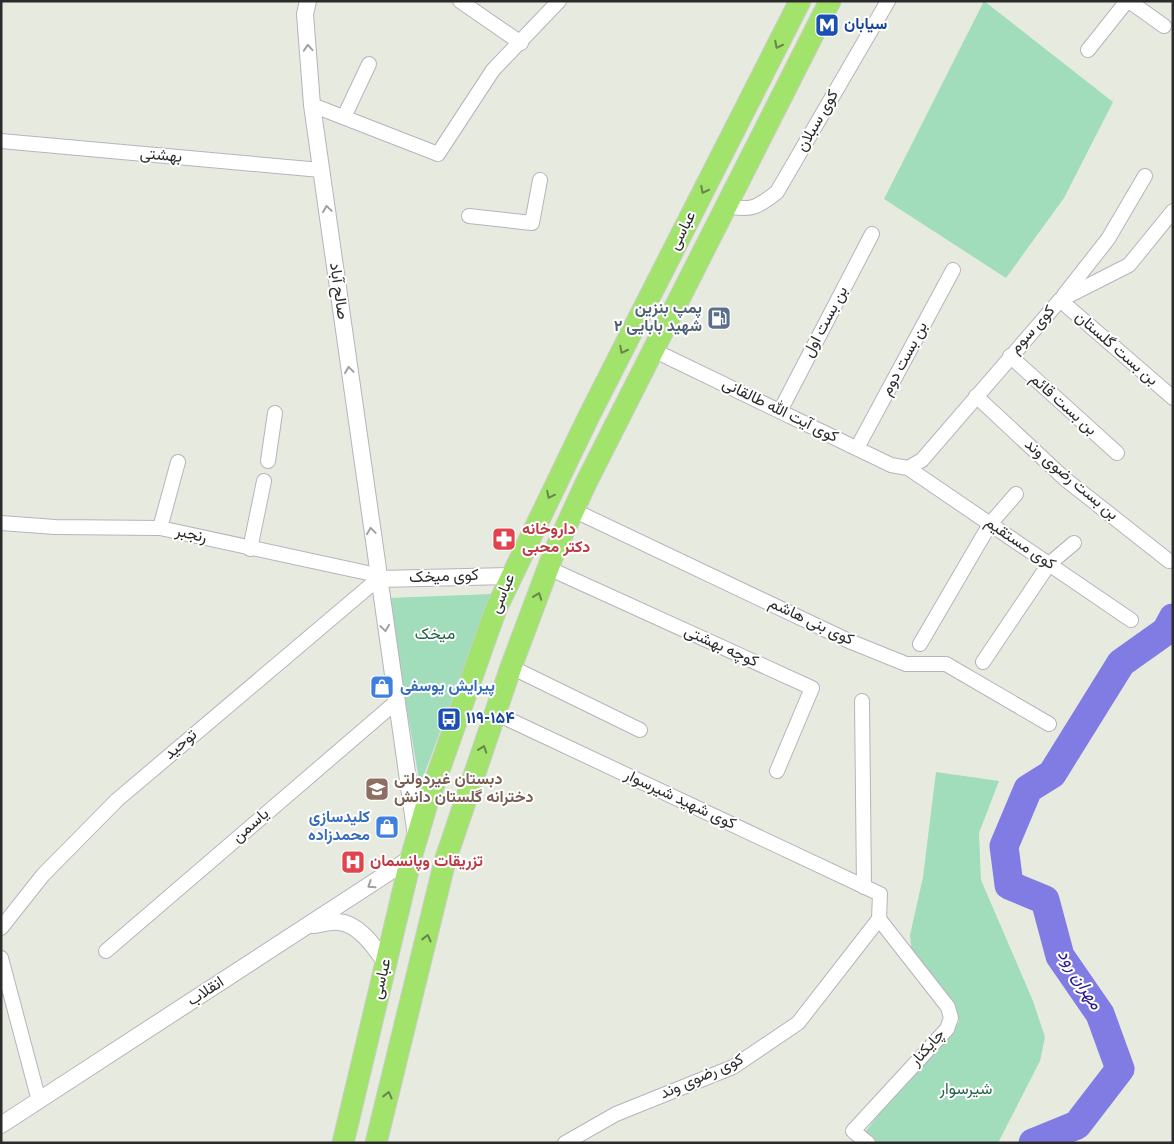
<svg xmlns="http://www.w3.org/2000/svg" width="1174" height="1144" font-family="Overpass,Vazirmatn,sans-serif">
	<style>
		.green { fill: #a1ddbb }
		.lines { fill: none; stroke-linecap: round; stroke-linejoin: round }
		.river { stroke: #817ce3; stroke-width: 29 }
		.minor-casing { stroke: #b9b2bd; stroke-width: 16 }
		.tertiary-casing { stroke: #b9b2bd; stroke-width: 18 }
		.primary-casing { stroke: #ccc; stroke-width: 23 }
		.minor { stroke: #fff; stroke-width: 14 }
		.tertiary { stroke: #fff; stroke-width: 16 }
		.primary { stroke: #a2e36c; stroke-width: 21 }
		.oneway { stroke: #66874c }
		.oneway2 { stroke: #a0a0a0 }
		.labels { text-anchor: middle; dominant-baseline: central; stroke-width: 4; stroke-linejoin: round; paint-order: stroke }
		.transit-label { font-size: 16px; font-weight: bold; fill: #164399; stroke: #fff; text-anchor: start }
		.street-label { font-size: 16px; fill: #2b2b2b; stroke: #fff }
		.service-label { font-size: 16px; font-weight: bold; fill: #4e5e75; stroke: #fff; text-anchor: end }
		.health-label { font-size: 16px; font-weight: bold; fill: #be3a42; stroke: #fff; text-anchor: start }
		.park-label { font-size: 16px; fill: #216247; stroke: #fff }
		.shop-label { font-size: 16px; font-weight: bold; fill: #366cbe; stroke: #fff; text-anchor: start }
		.education-label { font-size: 16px; font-weight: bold; fill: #785e54; stroke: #fff; text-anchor: start }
		.water-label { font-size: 18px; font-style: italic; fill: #291a90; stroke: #fff }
	</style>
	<rect width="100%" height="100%" fill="#e7ebdf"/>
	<g class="green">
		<polygon points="984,1 1113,102 1064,198 1006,278 884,199"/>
		<polygon points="491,594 420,786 388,598"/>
		<polygon points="936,772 999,781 979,833 981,880 1033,1001 1045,1037 1040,1061 998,1143 876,1143 865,1132 928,1053 959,1022 956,1008 912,957 910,935 923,877"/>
	</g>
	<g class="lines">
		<polyline class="river" points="1033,1143 1077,1125 1120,1069 1100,1014 1060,956 1045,900 1009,885 1004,846 1028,789 1052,774 1121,663 1166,631 1173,618"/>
		<g class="minor-casing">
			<g id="minor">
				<polyline points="460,1 521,43"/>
				<polyline points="1129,1 1164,26"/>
				<polyline points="1088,50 1127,1"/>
				<polyline points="312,105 438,154 493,70 559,1"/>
				<polyline points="344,117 369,64"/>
				<polyline points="1,141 321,170"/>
				<path d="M726,206c25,5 31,2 51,-14l111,-191"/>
				<polyline points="469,216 532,223 540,180"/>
				<polyline points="1064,295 1108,239 1145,176"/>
				<polyline points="1060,300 1173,398"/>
				<polyline points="653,350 891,465 908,468 1131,620"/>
				<polyline points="1010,356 1117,453"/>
				<polyline points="976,396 1065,479 1169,561"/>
				<polyline points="780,411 872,234"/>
				<polyline points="857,448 953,270"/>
				<polyline points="268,461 275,413"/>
				<polyline points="908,468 922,460 1060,300 1129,265 1173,211"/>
				<polyline points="573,510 849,641 906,664 946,664 1049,724"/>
				<polyline points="1,523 55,527 160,528 377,575"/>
				<polyline points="160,528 178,462"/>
				<polyline points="250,549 264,481"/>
				<polyline points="548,568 812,688 777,771"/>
				<polyline points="920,644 990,524 1016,494"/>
				<polyline points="983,662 1049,564 1074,543"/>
				<polyline points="511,667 640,730"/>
				<polyline points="862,701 864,887"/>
				<polyline points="495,713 880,894 879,919"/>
				<polyline points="1,928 43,875 117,800 378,579"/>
				<polyline points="106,951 396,702"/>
				<polyline points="1,958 39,1101"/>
				<polyline points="565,1143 616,1114 733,1067 798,1023 879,919"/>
				<polyline points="868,1143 853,1131 947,1029 951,1018 948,1007 879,919"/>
			</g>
		</g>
		<g class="tertiary-casing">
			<g id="tertiary">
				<polyline points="308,1 305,14 312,105 416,836"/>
				<polyline points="378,579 510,576"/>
				<path d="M313,925c8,-1 17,-4 25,-3 21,1 37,26 48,41"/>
				<polyline points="1,1125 411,858"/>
			</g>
		</g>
		<g class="primary-casing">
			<g id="primary">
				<polyline points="343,1143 411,858 426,807 496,609 589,416 800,1"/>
				<polyline points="376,1143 445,861 511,667 553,555 586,483 830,1"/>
			</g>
		</g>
		<use href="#minor" class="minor"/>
		<use href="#tertiary" class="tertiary"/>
		<use href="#primary" class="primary"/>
	</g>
	<defs><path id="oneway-chevron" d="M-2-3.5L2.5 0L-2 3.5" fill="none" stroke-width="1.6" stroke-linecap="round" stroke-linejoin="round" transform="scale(1.25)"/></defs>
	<g class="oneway">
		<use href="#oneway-chevron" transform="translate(778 45) rotate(117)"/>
		<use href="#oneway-chevron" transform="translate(704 190) rotate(117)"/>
		<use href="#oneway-chevron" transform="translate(623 350) rotate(117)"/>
		<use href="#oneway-chevron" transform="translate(550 495) rotate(116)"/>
		<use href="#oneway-chevron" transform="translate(538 596) rotate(-70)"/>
		<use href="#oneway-chevron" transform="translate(483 749) rotate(-71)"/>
		<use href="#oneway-chevron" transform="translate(427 938) rotate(-76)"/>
		<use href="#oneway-chevron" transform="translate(388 1095) rotate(-76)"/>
	</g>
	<g class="oneway2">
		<use href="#oneway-chevron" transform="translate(308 48) rotate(-94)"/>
		<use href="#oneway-chevron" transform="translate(327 209) rotate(-98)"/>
		<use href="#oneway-chevron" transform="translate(349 370) rotate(-98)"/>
		<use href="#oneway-chevron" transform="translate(371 531) rotate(-98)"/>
		<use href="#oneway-chevron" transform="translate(385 628) rotate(82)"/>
		<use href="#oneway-chevron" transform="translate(371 885) rotate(147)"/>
	</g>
	<defs>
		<g id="metro-square" transform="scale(1.25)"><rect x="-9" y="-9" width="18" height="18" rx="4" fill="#1a4fb4" stroke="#fff"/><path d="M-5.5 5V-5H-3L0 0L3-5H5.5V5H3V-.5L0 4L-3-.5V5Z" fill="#fff"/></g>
		<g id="fuel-square" transform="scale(1.25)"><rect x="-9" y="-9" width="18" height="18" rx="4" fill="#5c6f8a" stroke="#fff"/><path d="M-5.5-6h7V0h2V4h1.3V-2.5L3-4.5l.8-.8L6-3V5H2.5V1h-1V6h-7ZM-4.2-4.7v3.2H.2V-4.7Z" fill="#fff"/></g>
		<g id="pharmacy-square" transform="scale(1.25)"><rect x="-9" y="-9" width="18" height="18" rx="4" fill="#e0444e" stroke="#fff"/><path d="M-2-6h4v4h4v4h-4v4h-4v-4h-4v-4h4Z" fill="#fff"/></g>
		<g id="shop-square" transform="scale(1.25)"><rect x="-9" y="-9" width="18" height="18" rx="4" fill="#3f7fe0" stroke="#fff"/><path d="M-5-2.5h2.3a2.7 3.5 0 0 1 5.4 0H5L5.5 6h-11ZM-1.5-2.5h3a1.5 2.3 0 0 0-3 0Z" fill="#fff"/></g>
		<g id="bus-square" transform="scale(1.25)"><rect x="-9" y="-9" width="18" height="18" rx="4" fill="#1a4fb4" stroke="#fff"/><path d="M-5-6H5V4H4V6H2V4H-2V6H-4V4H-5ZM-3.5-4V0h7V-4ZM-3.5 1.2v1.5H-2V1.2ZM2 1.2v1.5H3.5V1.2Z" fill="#fff"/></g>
		<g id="school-square" transform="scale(1.25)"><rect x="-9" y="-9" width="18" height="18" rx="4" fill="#8d6e63" stroke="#fff"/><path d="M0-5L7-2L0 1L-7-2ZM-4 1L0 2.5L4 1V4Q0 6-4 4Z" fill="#fff"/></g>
		<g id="hospital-square" transform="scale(1.25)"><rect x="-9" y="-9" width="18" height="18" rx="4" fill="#e0444e" stroke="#fff"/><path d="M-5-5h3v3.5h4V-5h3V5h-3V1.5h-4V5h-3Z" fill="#fff"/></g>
	</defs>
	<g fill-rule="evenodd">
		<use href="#metro-square" x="827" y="25"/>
		<use href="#fuel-square" x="719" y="318"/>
		<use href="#pharmacy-square" x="504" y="539"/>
		<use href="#shop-square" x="382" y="687"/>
		<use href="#bus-square" x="449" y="719"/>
		<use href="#school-square" x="377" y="789"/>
		<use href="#shop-square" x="387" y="827"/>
		<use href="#hospital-square" x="353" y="862"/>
	</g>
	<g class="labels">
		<g class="transit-label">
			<text x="844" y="25">سیابان</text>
			<text x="466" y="719">۱۱۹-۱۵۴</text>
		</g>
		<g class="street-label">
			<text transform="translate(818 121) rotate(-60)">کوی سبلان</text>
			<text transform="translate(161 156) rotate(5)">بهشتی</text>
			<text transform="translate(683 231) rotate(-63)">عباسى</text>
			<text transform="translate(338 291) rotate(82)">صالح آباد</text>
			<text transform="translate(826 322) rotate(-62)">بن بست اول</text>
			<text transform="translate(1033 330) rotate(-48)">کوی سوم</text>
			<text transform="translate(1116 349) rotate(41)">بن بست گلستان</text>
			<text transform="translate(905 359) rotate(-62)">بن بست دوم</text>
			<text transform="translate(1063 405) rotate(42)">بن بست قائم</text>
			<text transform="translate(780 411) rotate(26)">کوی آیت الله طالقانی</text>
			<text transform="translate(1071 480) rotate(40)">بن بست رضوی وند</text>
			<text transform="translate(191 535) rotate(13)">رنجبر</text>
			<text transform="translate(1020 544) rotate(34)">کوی مستقیم</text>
			<text transform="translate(444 577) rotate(-2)">کوی میخک</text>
			<text transform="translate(503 594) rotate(-67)">عباسى</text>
			<text transform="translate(811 622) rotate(25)">کوی بنی هاشم</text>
			<text transform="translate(721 647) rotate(24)">کوچه بهشتی</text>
			<text transform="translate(181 745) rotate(-40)">توحید</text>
			<text transform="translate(680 800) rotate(25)">کوی شهید شیرسوار</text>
			<text transform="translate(251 826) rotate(-41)">یاسمن</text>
			<text transform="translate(382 979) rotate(-77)">عباسى</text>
			<text transform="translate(206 992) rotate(-33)">انقلاب</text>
			<text transform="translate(928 1048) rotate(-48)">چایکنار</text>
			<text transform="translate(702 1077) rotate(-24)">کوی رضوی وند</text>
		</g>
		<g class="service-label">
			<text x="702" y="309">پمپ بنزین<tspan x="702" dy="18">شهید بابایی ۲</tspan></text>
		</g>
		<g class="health-label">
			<text x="522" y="530">داروخانه<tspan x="522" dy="18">دکتر محبی</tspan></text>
			<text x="370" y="862">تزریقات وپانسمان</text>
		</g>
		<g class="park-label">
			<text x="435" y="635">میخک</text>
			<text x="966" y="1090">شیرسوار</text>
		</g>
		<g class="shop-label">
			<text x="400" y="687">پیرایش یوسفی</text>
			<text x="370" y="818" text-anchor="end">کلیدسازی<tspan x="370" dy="18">محمدزاده</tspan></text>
		</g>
		<g class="education-label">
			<text x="394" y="780">دبستان غیردولتی<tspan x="394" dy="18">دخترانه گلستان دانش</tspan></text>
		</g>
		<g class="water-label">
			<text transform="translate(1079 980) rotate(58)">مهران رود</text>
		</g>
	</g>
	<rect width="1174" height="1144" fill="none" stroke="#2b2b2b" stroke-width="5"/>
</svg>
